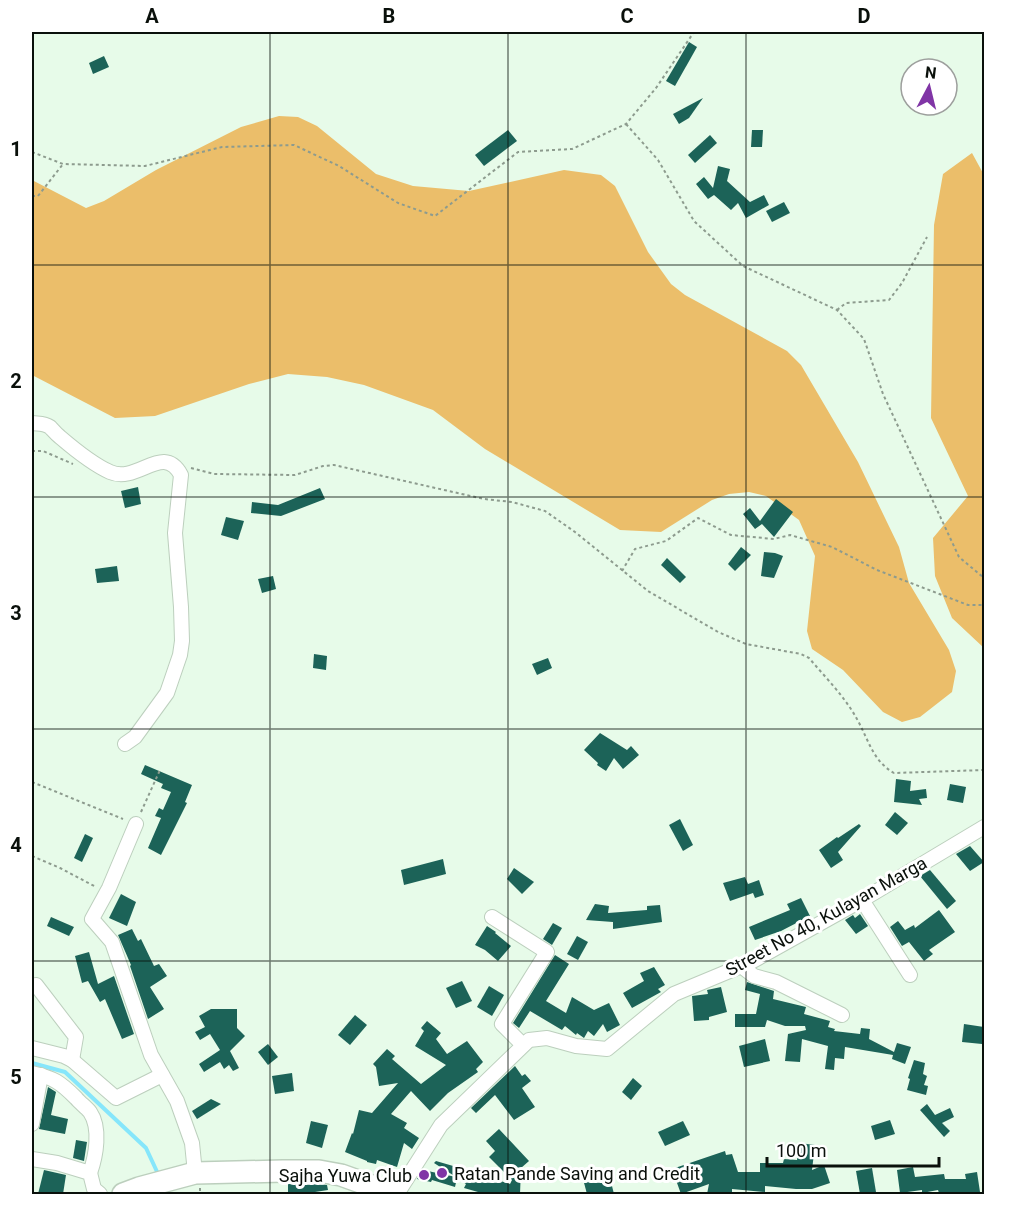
<svg xmlns="http://www.w3.org/2000/svg" width="1016" height="1226" font-family="Roboto,sans-serif">
	<style>
		.green { fill: #ebbe6a }
		.lines { fill: none; stroke-linecap: round; stroke-linejoin: round }
		.stream { stroke: #86e6fb; stroke-width: 4 }
		.building { fill: #1c6358 }
		.minor-casing { stroke: #bccfbd; stroke-width: 16 }
		.primary-casing { stroke: #bccfbd; stroke-width: 24 }
		.path { stroke: #8d9b8e; stroke-width: 2; stroke-dasharray: 3 3; stroke-linecap: butt }
		.minor { stroke: #fff; stroke-width: 14 }
		.primary { stroke: #fff; stroke-width: 21 }
		.grid { fill: none; stroke: #0a100b; stroke-width: 1.5; stroke-opacity: 0.55 }
		.poi-dot { fill: #8035a6; stroke: #fff; stroke-width: 2 }
		.labels { text-anchor: middle; dominant-baseline: central; stroke-width: 6; stroke-linejoin: round; paint-order: stroke }
		.street-label { font-size: 18px; fill: #0a100b; stroke: #fff }
		.poi-label { font-size: 18px; fill: #0a100b; stroke: #fff; text-anchor: start }
		.neatline { fill: none; stroke: #0a100b; stroke-width: 2 }
		.grid-label { font-size: 20px; text-anchor: middle; font-weight: bold; fill: #0a100b }
	</style>
	<rect width="100%" height="100%" fill="#e7fbe9"/>
	<g class="green">
		<polygon points="279,116 298,117 317,126 376,174 413,186 469,191 564,170 601,175 615,186 648,252 671,284 685,295 787,351 801,365 858,462 899,547 909,583 949,650 956,671 952,692 920,717 902,722 883,712 843,670 812,649 807,631 815,556 799,520 766,496 749,492 729,494 712,500 661,532 620,530 485,449 433,410 364,385 327,377 288,374 249,384 155,416 115,418 32,375 32,180 86,208 104,201 156,170 241,127"/>
		<polygon points="972,153 984,175 984,648 952,618 935,576 933,538 968,496 931,418 934,225 943,174"/>
	</g>
	<g class="lines">
		<polyline class="stream" points="32,1063 65,1072 146,1148 159,1176"/>
	</g>
	<g class="building">
		<polygon points="689,42 697,47 675,86 666,81"/>
		<polygon points="104,56 109,67 93,74 89,63"/>
		<polygon points="703,98 689,118 679,124 673,114"/>
		<polygon points="508,130 517,141 484,166 475,155"/>
		<polygon points="752,130 763,130 762,147 751,147"/>
		<polygon points="710,135 717,143 695,163 688,155"/>
		<polygon points="718,166 730,169 727,181 750,202 764,195 769,205 746,218 738,203 731,210 714,195 708,199 696,184 704,177 713,188"/>
		<polygon points="784,202 790,213 772,222 766,211"/>
		<polygon points="138,487 141,504 125,508 121,491"/>
		<polygon points="320,488 325,499 281,516 251,513 252,502 278,505"/>
		<polygon points="776,499 793,512 774,537 762,524 755,529 743,514 750,508 760,521"/>
		<polygon points="226,517 244,521 238,540 221,535"/>
		<polygon points="741,547 751,555 735,571 728,564"/>
		<polygon points="764,552 775,553 783,556 774,578 761,576"/>
		<polygon points="667,558 686,577 680,583 661,565"/>
		<polygon points="117,566 119,581 97,583 95,569"/>
		<polygon points="273,576 276,589 262,593 258,579"/>
		<polygon points="314,654 327,656 326,670 313,668"/>
		<polygon points="548,658 552,668 537,675 532,664"/>
		<polygon points="600,733 627,750 631,746 639,755 623,769 614,758 606,771 597,765 598,763 584,750"/>
		<polygon points="145,765 192,785 185,802 187,803 161,855 148,848 161,818 155,816 159,808 163,810 171,792 161,788 163,784 141,774"/>
		<polygon points="896,779 911,781 910,791 926,789 927,798 919,799 922,805 894,802"/>
		<polygon points="950,784 966,787 963,803 947,800"/>
		<polygon points="895,812 908,823 897,835 885,825"/>
		<polygon points="680,819 693,845 683,851 669,825"/>
		<polygon points="859,824 861,826 838,852 843,860 831,868 819,850 837,837 838,838"/>
		<polygon points="85,834 93,838 82,862 74,858"/>
		<polygon points="970,846 984,862 970,871 956,854"/>
		<polygon points="443,859 446,874 404,885 401,870"/>
		<polygon points="514,868 534,882 522,894 507,879"/>
		<polygon points="930,870 956,901 947,909 920,876"/>
		<polygon points="745,877 748,884 759,880 764,895 755,898 753,893 730,901 723,883"/>
		<polygon points="121,894 136,902 127,926 109,918"/>
		<polygon points="801,898 810,916 781,931 755,940 749,927 790,910 787,904"/>
		<polygon points="595,904 609,906 608,913 647,910 647,906 660,905 662,922 613,929 613,922 586,920"/>
		<polygon points="939,910 955,932 929,950 933,954 924,961 909,942 902,946 890,927 898,921 905,930 914,925 915,928"/>
		<polygon points="860,914 868,926 856,934 845,920 853,915 855,918"/>
		<polygon points="51,917 74,927 69,936 47,926"/>
		<polygon points="553,923 562,928 552,945 543,939"/>
		<polygon points="487,926 496,932 495,933 511,946 498,961 485,950 475,945"/>
		<polygon points="132,929 138,941 141,939 154,966 159,964 167,976 150,987 164,1009 148,1019 130,966 131,965 118,935"/>
		<polygon points="577,936 588,942 578,960 567,954"/>
		<polygon points="89,952 98,984 114,976 134,1034 122,1039 105,999 100,1002 88,981 82,983 75,956"/>
		<polygon points="555,955 569,964 546,1001 566,1013 572,997 594,1010 609,1003 620,1025 607,1032 603,1024 594,1036 588,1031 584,1038 577,1033 576,1035 565,1026 562,1030 530,1011 519,1028 513,1023"/>
		<polygon points="654,967 665,985 658,989 661,992 632,1008 623,993 644,981 640,973"/>
		<polygon points="462,981 472,1001 456,1008 446,988"/>
		<polygon points="747,982 774,991 773,999 806,1007 804,1014 830,1021 828,1027 835,1029 834,1031 860,1034 861,1028 870,1029 869,1039 894,1052 897,1043 911,1047 905,1064 892,1059 893,1055 845,1047 844,1059 835,1058 834,1070 825,1069 828,1046 802,1039 800,1062 785,1061 788,1034 806,1030 805,1026 785,1026 767,1020 765,1027 735,1027 735,1014 756,1014 760,994 745,990"/>
		<polygon points="489,986 504,995 492,1016 477,1007"/>
		<polygon points="721,987 727,1012 709,1017 709,1020 694,1021 692,996 708,994 707,990"/>
		<polygon points="211,1009 237,1009 237,1028 245,1036 230,1051 239,1068 233,1071 229,1065 224,1069 220,1062 204,1072 199,1064 220,1050 210,1034 200,1040 195,1032 205,1027 199,1016"/>
		<polygon points="355,1015 367,1025 350,1045 338,1035"/>
		<polygon points="427,1021 441,1033 436,1039 447,1054 467,1041 483,1062 476,1069 478,1072 448,1093 430,1111 411,1091 391,1114 407,1123 404,1128 419,1138 412,1149 404,1143 397,1167 377,1160 376,1164 367,1162 367,1161 345,1152 352,1133 353,1134 359,1110 372,1113 398,1083 379,1086 376,1067 373,1064 387,1049 395,1056 392,1059 421,1084 446,1065 415,1046 424,1031 421,1028"/>
		<polygon points="964,1024 984,1027 982,1044 962,1042"/>
		<polygon points="765,1039 770,1061 744,1067 739,1046"/>
		<polygon points="268,1044 278,1057 268,1065 258,1052"/>
		<polygon points="914,1060 925,1063 923,1074 927,1076 924,1085 928,1086 926,1095 907,1090 910,1079 908,1078"/>
		<polygon points="515,1066 522,1076 525,1074 531,1081 522,1088 535,1107 514,1120 495,1095 476,1113 471,1108"/>
		<polygon points="292,1073 294,1091 275,1094 272,1076"/>
		<polygon points="633,1078 642,1086 631,1100 622,1092"/>
		<polygon points="48,1087 56,1092 51,1115 68,1119 65,1134 39,1129"/>
		<polygon points="211,1099 221,1104 197,1119 192,1111"/>
		<polygon points="927,1104 935,1115 950,1108 954,1117 942,1123 950,1131 944,1137 920,1110"/>
		<polygon points="890,1120 895,1134 875,1140 871,1126"/>
		<polygon points="311,1121 328,1125 322,1148 306,1143"/>
		<polygon points="683,1121 690,1135 665,1146 658,1132"/>
		<polygon points="499,1129 529,1161 521,1168 520,1194 489,1194 478,1192 464,1188 466,1184 457,1178 455,1187 432,1180 431,1182 417,1179 423,1170 456,1177 434,1163 436,1161 460,1168 458,1174 491,1181 491,1178 510,1184 512,1180 489,1157 495,1151 486,1141"/>
		<polygon points="76,1140 87,1142 84,1161 73,1158"/>
		<polygon points="799,1143 815,1145 812,1170 824,1165 830,1183 812,1189 796,1189 765,1186 765,1192 732,1189 732,1194 707,1194 709,1184 681,1194 672,1169 725,1151 726,1155 732,1154 738,1172 760,1172 760,1163 783,1163 784,1159 797,1160"/>
		<polygon points="913,1167 915,1177 944,1174 945,1179 966,1179 965,1174 977,1172 980,1192 939,1193 938,1190 922,1193 922,1190 900,1193 897,1170"/>
		<polygon points="872,1168 876,1192 860,1194 856,1171"/>
		<polygon points="44,1170 66,1175 63,1194 38,1194"/>
		<polygon points="609,1174 614,1194 587,1194 583,1179"/>
		<polygon points="288,1184 318,1184 327,1185 328,1190 315,1192 315,1194 288,1194"/>
	</g>
	<g class="lines">
		<g class="minor-casing">
			<g id="minor">
				<path d="M32,423c6,1 12,0 18,4 3,3 6,7 10,10 14,12 32,27 50,35 28,12 53,-30 71,3l-6,58 6,74 1,34 -2,14 -13,38 -32,44 -10,7"/>
				<polyline points="136,824 109,888 92,919 112,942 151,1055 177,1101 192,1143 195,1173"/>
				<polyline points="862,900 910,975"/>
				<polyline points="492,917 547,952 502,1024 523,1045"/>
				<polyline points="741,966 754,976 776,982 842,1015"/>
				<polyline points="36,985 76,1037 72,1060"/>
				<polyline points="32,1048 64,1056 72,1060 116,1098 162,1075"/>
				<path d="M32,1073c22,5 28,9 44,25 4,5 10,9 14,14 11,16 6,44 0,61"/>
				<polyline points="32,1124 41,1075"/>
				<polyline points="32,1159 57,1163 90,1173 94,1189 100,1194"/>
				<polyline points="397,1194 441,1125 529,1040 547,1038 576,1046 607,1049 674,994 751,962 862,900 984,827"/>
			</g>
		</g>
		<g class="primary-casing">
			<polyline id="primary" points="123,1194 139,1188 195,1173 283,1171 319,1171 341,1175 394,1194"/>
		</g>
		<g class="path">
			<polyline points="626,124 658,160 694,221 743,266 837,310 864,339 883,394 959,557 984,578"/>
			<polyline points="32,152 63,164 145,166 222,147 294,145 339,166 398,203 435,216 518,152 572,149 626,124 656,88 694,32"/>
			<polyline points="32,196 38,196 63,164"/>
			<polyline points="837,310 846,303 889,300 902,283 927,237"/>
			<polyline points="32,451 43,451 73,464"/>
			<path d="M191,468l23,6 81,1 28,-9 11,-1 150,34 28,3 33,9 30,21 73,59 70,41 28,12 55,10 8,4c17,20 37,40 49,63 11,20 15,40 36,52l90,-3"/>
			<polyline points="622,571 635,549 666,541 698,518 731,535 774,539 790,535 832,547 877,570 968,605 984,605"/>
			<polyline points="32,782 123,819"/>
			<polyline points="141,812 160,770"/>
			<polyline points="32,856 60,868 96,887"/>
			<polyline points="200,1188 200,1194"/>
		</g>
		<use href="#minor" class="minor"/>
		<use href="#primary" class="primary"/>
	</g>
	<path class="grid" d="M270,32v1162M508,32v1162M746,32v1162M32,265h952M32,497h952M32,729h952M32,961h952"/>
	<g class="poi-dot">
		<circle cx="442" cy="1173" r="6"/>
		<circle cx="424" cy="1175" r="6"/>
	</g>
	<g class="labels">
		<g class="street-label">
			<text transform="translate(826 916) rotate(-29)">Street No 40, Kulayan Marga</text>
		</g>
		<g class="poi-label">
			<text x="454" y="1173">Ratan Pande Saving and Credit</text>
			<text x="412" y="1175" text-anchor="end">Sajha Yuwa Club</text>
		</g>
	</g>
	<rect width="1016" height="1226" fill="none" stroke="#ffffff" stroke-width="66"/>
	<g transform="translate(929 87) rotate(7)"><circle r="28" fill="#ffffff" stroke="#9d9f9d" stroke-width="1.5"/>
	<path d="M0-4.5L10 22L0 15L-10 22Z" fill="#8035a6"/>
	<text y="-9" font-size="16" font-weight="bold" text-anchor="middle" fill="#0a100b">N</text>
	</g>
	<path d="M767 1157v9h172v-9" fill="none" stroke="#0a100b" stroke-width="3"/>
	<text x="776" y="1157" font-size="18" fill="#0a100b" stroke="#ffffff" stroke-width="4.5" paint-order="stroke">100 m</text>
	<rect x="33" y="33" width="950" height="1160" class="neatline"/>
	<g class="grid-label">
		<text x="152" y="23">A</text>
		<text x="389" y="23">B</text>
		<text x="627" y="23">C</text>
		<text x="864" y="23">D</text>
		<text x="16" y="156">1</text>
		<text x="16" y="388">2</text>
		<text x="16" y="620">3</text>
		<text x="16" y="852">4</text>
		<text x="16" y="1084">5</text>
	</g>
</svg>
